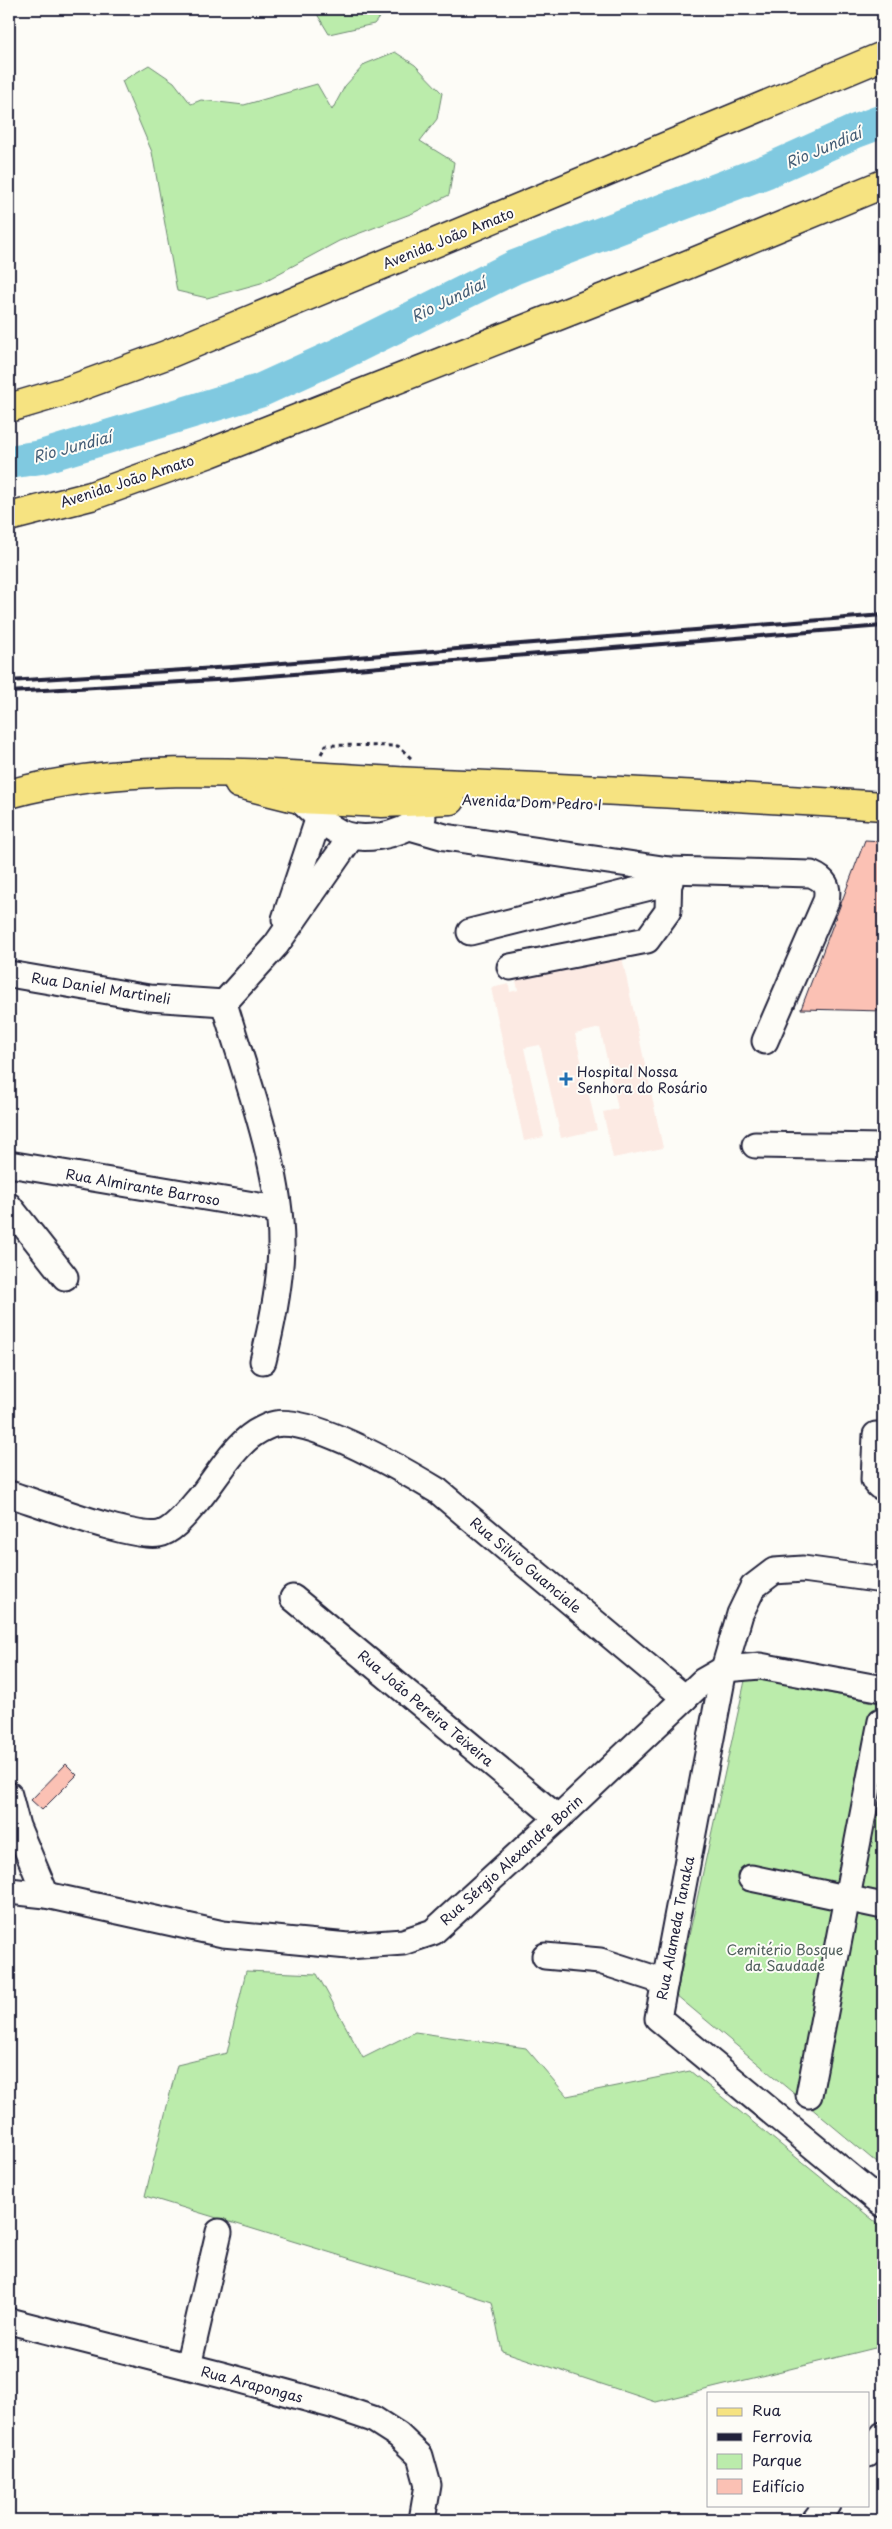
<svg xmlns="http://www.w3.org/2000/svg" width="892" height="2529" font-family="'Playpen Sans',sans-serif">
	<style>
		.built { fill: #fceae3 }
		.green { fill: #bbecab; stroke: #6e8773 }
		.lines { fill: none; stroke-linecap: round; stroke-linejoin: round }
		.river { stroke: #80c9e0; stroke-width: 34 }
		.building { fill: #fbc1b4; stroke: #22223b }
		.minor-casing { stroke: #22223b; stroke-width: 29 }
		.major-casing { stroke: #22223b; stroke-width: 31 }
		.path { stroke: #22223b; stroke-width: 3; stroke-dasharray: 4 4; stroke-linecap: butt }
		.minor { stroke: #fdfcf7; stroke-width: 25 }
		.major { stroke: #f6e381; stroke-width: 28 }
		.rail { stroke: #22223b; stroke-width: 4 }
		.poi-dot { fill: #1f6fb2; stroke: #fdfcf7; stroke-width: 2 }
		.labels { text-anchor: middle; dominant-baseline: central; stroke-width: 4; stroke-linejoin: round; paint-order: stroke }
		.street-label { font-size: 14px; fill: #22223b; stroke: #fdfcf7 }
		.poi-label { font-size: 14px; fill: #22223b; stroke: #fdfcf7; text-anchor: start }
		.park-label { font-size: 14px; fill: #505f5d; stroke: #fdfcf7 }
		.water-label { font-size: 15px; font-style: italic; fill: #435c75; stroke: #fdfcf7 }
	</style>
	<rect width="100%" height="100%" fill="#fdfcf7"/>
	<filter id="ink" filterUnits="userSpaceOnUse"><feTurbulence type="fractalNoise" baseFrequency=".02" numOctaves="2"/><feDisplacementMap in="SourceGraphic" scale="10" xChannelSelector="R" yChannelSelector="G"/><feConvolveMatrix kernelMatrix="1 2 1 2 8 2 1 2 1" color-interpolation-filters="sRGB"/></filter>
	<g filter="url(#ink)">
		<polygon class="built" points="620,948 663,1148 613,1158 603,1112 618,1109 600,1028 575,1034 597,1130 561,1138 540,1045 524,1048 544,1137 524,1141 491,988 509,984 510,992 518,990 514,971"/>
		<g class="green">
			<polygon points="314,9 386,9 374,24 329,34"/>
			<polygon points="395,52 415,65 442,93 437,119 420,141 454,162 449,195 413,213 339,241 261,283 207,298 177,291 152,152 122,81 149,65 174,82 191,104 201,100 244,105 317,84 332,110 345,86 365,64"/>
			<polygon points="746,1676 883,1704 883,2168 676,1995"/>
			<polygon points="246,1971 317,1974 363,2058 415,2032 526,2048 567,2096 690,2071 883,2228 883,2346 656,2402 502,2351 492,2302 145,2196 177,2065 227,2053"/>
		</g>
		<g class="lines">
			<polyline class="river" points="9,462 41,457 259,391 338,355 515,267 767,171 856,131 883,121"/>
		</g>
		<g class="building">
			<polygon points="865,840 883,841 883,1011 801,1009"/>
			<polygon points="66,1764 77,1775 42,1810 31,1800"/>
		</g>
		<g class="lines">
			<g class="minor-casing">
				<g id="minor">
					<path d="M291,792c14,12 26,26 41,36 25,18 69,8 91,-11"/>
					<polyline points="410,827 445,837 669,870 668,911 647,940 510,967"/>
					<path d="M669,870l142,4c14,6 18,12 15,27l-61,140"/>
					<polyline points="285,919 319,817"/>
					<polyline points="470,932 670,882"/>
					<polyline points="9,974 149,998 224,1003"/>
					<path d="M224,1003c22,75 58,167 57,245 -1,38 -9,77 -18,113"/>
					<polyline points="224,1003 276,945 351,837"/>
					<polyline points="755,1145 883,1147"/>
					<polyline points="9,1164 277,1209"/>
					<polyline points="9,1206 65,1277"/>
					<polyline points="876,1435 874,1480 879,1486 883,1487"/>
					<path d="M9,1494c31,9 122,45 150,40 15,-3 29,-23 39,-34 17,-20 35,-53 57,-67 5,-3 14,-8 20,-9 38,-7 130,47 163,67l247,207"/>
					<polyline points="883,1580 803,1569 774,1571 753,1587 740,1614 724,1669 658,2018 883,2204"/>
					<polyline points="293,1598 558,1818"/>
					<polyline points="9,1795 17,1826 46,1895"/>
					<polyline points="751,1878 883,1906"/>
					<polyline points="9,1891 46,1895 223,1934 348,1946 403,1942 433,1932 558,1818 703,1681 724,1669 760,1666 883,1689"/>
					<polyline points="545,1956 600,1961 665,1982"/>
					<polyline points="809,2095 881,1721"/>
					<polyline points="9,2321 222,2375 335,2406 373,2419 398,2435 420,2456 428,2485 422,2520"/>
					<polyline points="188,2366 219,2232"/>
					<polyline points="868,2454 883,2435"/>
					<polyline points="815,2520 827,2505"/>
				</g>
			</g>
			<g class="major-casing">
				<g id="major">
					<polyline points="9,408 70,390 166,355 883,56"/>
					<polyline points="9,517 91,496 210,453 672,271 883,184"/>
					<polyline points="239,784 299,799 382,803 451,800"/>
					<path d="M9,794c140,-38 287,-16 430,-11 148,6 296,13 444,23"/>
				</g>
			</g>
			<polyline class="path" points="321,754 326,745 398,746 412,759"/>
			<use href="#minor" class="minor"/>
			<use href="#major" class="major"/>
			<g class="rail">
				<polyline points="9,681 232,667 883,615"/>
				<polyline points="9,692 233,679 883,626"/>
			</g>
		</g>
	</g>
	<path class="poi-dot" d="M563.5 1071.5h5v5h5v5h-5v5h-5v-5h-5v-5h5z"/>
	<g class="labels">
		<g class="street-label">
			<text transform="translate(448 238) rotate(-22)">Avenida João Amato</text>
			<text transform="translate(127 481) rotate(-18)">Avenida João Amato</text>
			<text transform="translate(532 802) rotate(2)">Avenida Dom Pedro I</text>
			<text transform="translate(101 988) rotate(9)">Rua Daniel Martineli</text>
			<text transform="translate(143 1187) rotate(10)">Rua Almirante Barroso</text>
			<text transform="translate(526 1565) rotate(40)">Rua Silvio Guanciale</text>
			<text transform="translate(426 1708) rotate(40)">Rua João Pereira Teixeira</text>
			<text transform="translate(511 1860) rotate(-42)">Rua Sérgio Alexandre Borin</text>
			<text transform="translate(675 1928) rotate(-79)">Rua Alameda Tanaka</text>
			<text transform="translate(252 2384) rotate(15)">Rua Arapongas</text>
		</g>
		<g class="poi-label">
			<text x="577" y="1071">Hospital Nossa<tspan x="577" dy="16">Senhora do Rosário</tspan></text>
		</g>
		<g class="park-label">
			<text x="785" y="1949">Cemitério Bosque<tspan x="785" dy="16">da Saudade</tspan></text>
		</g>
		<g class="water-label">
			<text transform="translate(823 147) rotate(-23)">Rio Jundiaí</text>
			<text transform="translate(448 299) rotate(-26)">Rio Jundiaí</text>
			<text transform="translate(72 446) rotate(-15)">Rio Jundiaí</text>
		</g>
	</g>
	<rect width="892" height="2529" fill="none" stroke="#fdfcf7" stroke-width="30"/>
	<rect x="15" y="15" width="862" height="2499" fill="none" stroke="#22223b" stroke-width="2" filter="url(#ink)"/>
	<rect x="707" y="2392" width="162" height="115" fill="#fdfcf7" stroke="#a5a5ac"/>
	<rect x="717" y="2408" width="25" height="8" fill="#f6e381" stroke="#a5a5ac"/>
	<text x="752" y="2416" font-size="15" fill="#22223b">Rua</text>
	<rect x="717" y="2433" width="25" height="8" fill="#22223b" stroke="#a5a5ac"/>
	<text x="752" y="2442" font-size="15" fill="#22223b">Ferrovia</text>
	<rect x="717" y="2454" width="25" height="15" fill="#bbecab" stroke="#a5a5ac"/>
	<text x="752" y="2466" font-size="15" fill="#22223b">Parque</text>
	<rect x="717" y="2479" width="25" height="15" fill="#fbc1b4" stroke="#a5a5ac"/>
	<text x="752" y="2492" font-size="15" fill="#22223b">Edifício</text>
</svg>
